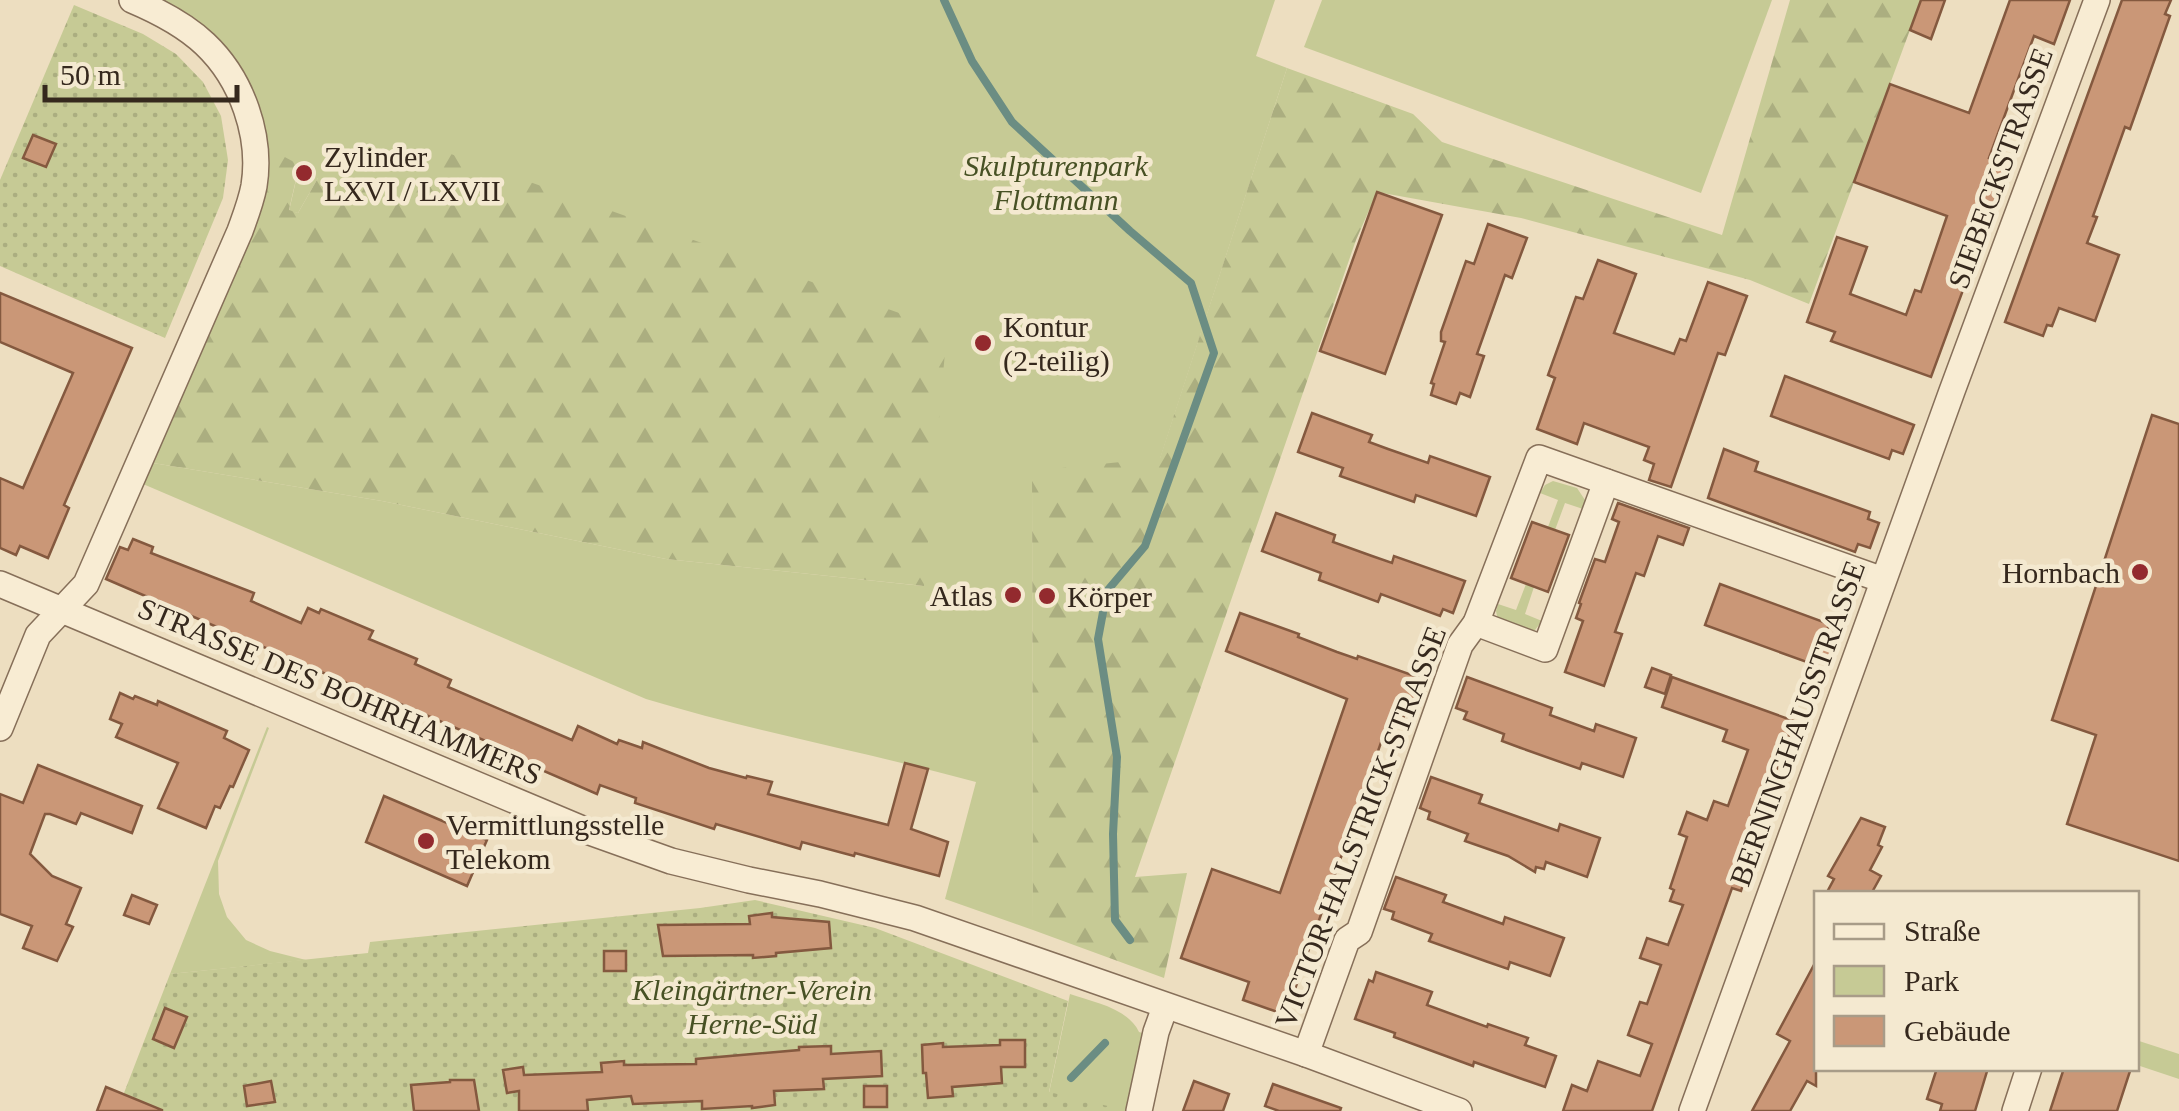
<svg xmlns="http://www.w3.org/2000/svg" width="2179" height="1111" font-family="Georgia,serif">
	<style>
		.green { fill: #c6ca95 }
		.forest { fill: url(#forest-firs) }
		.garden { fill: url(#garden-dots) }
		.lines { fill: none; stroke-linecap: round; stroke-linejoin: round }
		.stream { stroke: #6b8d83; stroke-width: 8 }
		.building { fill: #ca9777; stroke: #84593f; stroke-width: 2.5 }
		.minor-casing { stroke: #866f59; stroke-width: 28 }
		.minor { stroke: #f8ecd3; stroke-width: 25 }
		.poi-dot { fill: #932a2e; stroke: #f4e9d0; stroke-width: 4 }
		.labels { text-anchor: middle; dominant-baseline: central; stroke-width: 9; stroke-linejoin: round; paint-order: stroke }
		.poi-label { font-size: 30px; fill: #35281d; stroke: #f4e9d0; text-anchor: start }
		.park-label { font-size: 30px; font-style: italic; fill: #475124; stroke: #f4e9d0 }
		.street-label { font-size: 30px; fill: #35281d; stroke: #f4e9d0 }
	</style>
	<defs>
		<pattern id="forest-firs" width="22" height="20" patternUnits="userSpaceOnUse" patternTransform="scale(2.5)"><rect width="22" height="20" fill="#c6ca95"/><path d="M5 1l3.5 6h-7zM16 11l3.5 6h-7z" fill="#abae80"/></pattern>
		<pattern id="garden-dots" width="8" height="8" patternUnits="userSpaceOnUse" patternTransform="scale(2.5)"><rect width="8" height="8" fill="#c6ca95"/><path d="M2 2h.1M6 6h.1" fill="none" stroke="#abae80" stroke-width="1.8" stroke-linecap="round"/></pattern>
	</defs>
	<rect width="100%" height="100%" fill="#eddec0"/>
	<g class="green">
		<path d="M162,0h1113l-19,56 31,12 -127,391 -128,13 1,458 -88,-31 31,-117c-110,-30 -221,-50 -330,-83l-503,-215 10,-21 229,38 284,58 257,27 -605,-408 -20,35 -9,-2 8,-35 -30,-13 -40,-113 -25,-25z"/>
		<polygon points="1322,0 1772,0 1701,193 1304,47"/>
		<polygon points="1553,481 1577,488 1585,500 1583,509 1565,503 1555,530 1548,527 1558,500 1540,493 1545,485"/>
		<polygon points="1526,584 1534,587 1525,614 1542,621 1535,630 1526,634 1498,621 1496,611 1498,604 1516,610"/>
		<polygon points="267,727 269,728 218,861 219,894 227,917 246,940 270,951 306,960 170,974"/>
		<path d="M1070,994c23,8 58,14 69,38l7,2 -16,77h-18v-3l-63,-15z"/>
		<polygon points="2136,1040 2179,1054 2179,1079 2137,1065"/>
	</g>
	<g class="forest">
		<polygon points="1790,0 1921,0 1809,304 1750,280 1521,218 1377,192 1356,240 1135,877 1187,873 1164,978 1033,930 1032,471 1160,458 1287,68 1413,114 1442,142 1722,235"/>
		<polygon points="434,148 947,330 924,586 666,559 382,501 153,463 252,232 267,163 273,157 281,155 294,162 297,175 289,210 298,213 318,178 348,161"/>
	</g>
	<g class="garden">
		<polygon points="74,5 143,34 176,54 203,82 221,116 228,160 223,198 165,338 0,266 0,180"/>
		<polygon points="755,900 875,928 1068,1001 1049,1092 1112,1107 1112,1111 117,1111 170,974 368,953 370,942 700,908"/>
	</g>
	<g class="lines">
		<g class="stream">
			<polyline points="944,0 972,61 1012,122 1130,231 1191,283 1214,353 1145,546 1107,591 1098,639 1117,757 1113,834 1115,920 1130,940"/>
			<polyline points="1071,1078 1105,1043"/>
		</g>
	</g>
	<g class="building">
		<polygon points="1921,0 1945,0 1931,39 1910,30"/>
		<polygon points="2010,0 2070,0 2054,44 2034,36 1989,158 2009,165 1931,377 1831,341 1835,332 1807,322 1837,237 1867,247 1850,294 1906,315 1915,290 1921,292 1947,216 1854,182 1890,84 1969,113"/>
		<polygon points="2122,0 2171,0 2165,14 2170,16 2130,129 2125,127 2093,216 2097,217 2087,243 2119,255 2095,321 2059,308 2052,326 2047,325 2043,336 2005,322"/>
		<polygon points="33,135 56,144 46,167 23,158"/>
		<polygon points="1377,192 1442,215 1385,374 1320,351"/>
		<polygon points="1488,224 1527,238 1512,278 1505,275 1477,354 1484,356 1470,397 1460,393 1456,404 1431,395 1434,384 1431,383 1445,342 1441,341 1441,332 1466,261 1474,264"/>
		<polygon points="1598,260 1636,274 1614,333 1674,354 1680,339 1686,341 1708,282 1747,296 1725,355 1718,353 1671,487 1649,480 1654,464 1644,460 1649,447 1584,423 1577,444 1537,429 1555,378 1548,375 1576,297 1583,299"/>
		<polygon points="0,293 132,348 64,505 69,508 48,558 20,546 16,555 0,548 0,478 23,488 73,373 0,342"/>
		<polygon points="1785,376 1914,425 1903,454 1892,450 1889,459 1771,416"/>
		<polygon points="1312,413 1372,435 1369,442 1388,449 1428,463 1430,456 1490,477 1476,516 1416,495 1414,502 1340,476 1343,468 1298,452"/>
		<polygon points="2152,415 2179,424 2179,861 2067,824 2096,735 2052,720"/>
		<polygon points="1724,449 1758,462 1755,471 1870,512 1868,519 1879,523 1870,548 1858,544 1855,552 1708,498"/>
		<polygon points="1618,503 1689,528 1683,545 1658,536 1644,576 1636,573 1615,632 1622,634 1604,686 1565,672 1583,621 1576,618 1581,604 1579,603 1595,559 1605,562 1619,522 1612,519"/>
		<polygon points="1276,513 1335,535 1333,542 1372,556 1392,563 1394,556 1465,581 1453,613 1443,609 1440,616 1381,594 1378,602 1319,580 1321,573 1262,551"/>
		<polygon points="1532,522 1569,535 1548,592 1511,578"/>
		<polygon points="133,539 153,547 151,553 254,593 251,601 301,623 308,608 319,613 321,609 373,631 369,639 417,659 415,664 451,680 448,687 572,740 578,726 617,744 619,740 642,748 643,742 709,768 746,778 747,776 772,782 768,794 888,825 905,763 928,769 911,829 948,842 939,876 855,853 854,856 802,842 800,849 716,824 714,829 635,803 636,798 600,785 597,794 484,745 486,741 412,709 373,692 372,694 106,579 120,547 128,550"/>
		<polygon points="1720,584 1829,624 1827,632 1837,636 1830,657 1819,654 1815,665 1705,625"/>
		<polygon points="1240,613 1299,634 1298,637 1337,652 1357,659 1358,656 1429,681 1417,713 1406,709 1404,716 1392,711 1286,1015 1243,1000 1249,982 1181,958 1212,869 1280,893 1347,699 1226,651"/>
		<polygon points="1652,668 1671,675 1665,694 1645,687"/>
		<polygon points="1467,677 1552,708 1550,715 1594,731 1596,724 1636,738 1623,777 1582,763 1580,769 1521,748 1502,741 1504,734 1464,719 1467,712 1456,708"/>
		<polygon points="1672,677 1794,721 1769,791 1773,792 1762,824 1756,822 1740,866 1748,868 1741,891 1732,888 1652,1111 1563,1111 1572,1085 1587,1091 1598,1061 1640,1076 1652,1044 1628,1035 1640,1002 1647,1004 1661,965 1640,958 1647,938 1668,945 1683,905 1670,901 1674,890 1670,888 1687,837 1679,834 1687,812 1707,820 1714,801 1728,806 1748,750 1723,741 1727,730 1662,707"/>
		<polygon points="120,693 133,699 135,696 157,705 158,701 227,731 224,738 249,750 233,787 230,786 220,808 215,806 206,828 158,808 178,763 116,737 122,724 110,719"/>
		<polygon points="38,765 142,806 132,833 81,813 76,824 50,814 45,814 30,854 52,876 81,888 66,924 73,927 57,961 23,948 32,926 0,914 0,794 23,803"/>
		<polygon points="1431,777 1482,795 1479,803 1558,831 1560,824 1600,838 1587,877 1546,862 1544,869 1536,867 1535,872 1508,856 1465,841 1468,834 1428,819 1430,812 1420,808"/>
		<polygon points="384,796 487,840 467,886 366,842"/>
		<polygon points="1861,818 1885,827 1878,845 1882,847 1870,870 1881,876 1871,894 1826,894 1834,879 1828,876"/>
		<polygon points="1396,877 1446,895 1443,902 1503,924 1505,917 1564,938 1550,976 1510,962 1508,969 1488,962 1429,941 1432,934 1392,919 1394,912 1384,909"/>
		<polygon points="132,895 157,905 149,924 124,915"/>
		<polygon points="772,913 772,917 829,922 831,948 776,953 776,956 753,958 753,955 663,956 658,925 750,924 749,916"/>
		<rect x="604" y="951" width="22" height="20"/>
		<polygon points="1816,961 1816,1086 1807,1081 1790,1111 1752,1111 1790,1041 1777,1034"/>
		<polygon points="1376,972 1432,992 1427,1005 1487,1027 1488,1024 1528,1038 1525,1045 1556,1056 1545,1087 1474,1062 1473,1066 1394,1037 1395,1033 1355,1019 1369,980 1373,982"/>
		<polygon points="165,1008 187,1017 174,1048 153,1039"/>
		<polygon points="1000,1040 1025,1040 1025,1067 1001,1067 1002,1083 952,1087 953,1096 928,1098 926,1073 923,1073 922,1045 943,1043 943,1047 1000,1045"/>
		<polygon points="831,1046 831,1054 881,1051 882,1076 823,1079 824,1089 774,1091 775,1105 752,1108 752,1106 702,1109 702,1101 633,1104 631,1096 587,1100 588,1111 519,1111 519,1091 507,1093 503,1070 523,1067 524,1075 602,1072 601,1063 624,1061 624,1065 696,1064 696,1059 799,1050 799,1047"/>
		<polygon points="1937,1068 1988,1068 1975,1111 1940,1111 1942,1104 1927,1099"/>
		<polygon points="2064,1068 2131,1068 2117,1111 2050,1111"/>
		<polygon points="450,1080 474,1080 479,1111 414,1111 411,1085 450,1082"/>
		<polygon points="271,1081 275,1102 247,1106 244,1086"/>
		<polygon points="1194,1081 1229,1094 1223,1111 1183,1111"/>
		<polygon points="1273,1084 1341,1108 1340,1111 1279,1111 1265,1106"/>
		<rect x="864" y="1086" width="23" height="21"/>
		<polygon points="106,1087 162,1110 162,1111 97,1111"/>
	</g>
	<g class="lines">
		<g class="minor-casing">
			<g id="minor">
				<polyline points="0,584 587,831 671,861 749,880 820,894 915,918 1306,1054 1459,1111"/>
				<polyline points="1476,623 1545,649 1606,482"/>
				<path d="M0,728l38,-93 48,-51 154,-353c5,-14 11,-29 14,-45 8,-50 -12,-107 -49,-142 -21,-20 -47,-33 -73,-44"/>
				<polyline points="1306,1054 1347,940 1359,932 1460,645 1476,623 1539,458 1883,580"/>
				<polyline points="1139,1111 1156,1032 1165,1007"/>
				<polyline points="1692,1111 1952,391 2097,0"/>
				<polyline points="2015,1111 2029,1068"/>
			</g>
		</g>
		<use href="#minor" class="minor"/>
	</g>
	<g class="poi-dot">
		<circle cx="304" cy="173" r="10"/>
		<circle cx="983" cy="343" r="10"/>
		<circle cx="2140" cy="572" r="10"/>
		<circle cx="1013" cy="595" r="10"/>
		<circle cx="1047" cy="596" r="10"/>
		<circle cx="426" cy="841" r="10"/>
	</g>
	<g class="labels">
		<g class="poi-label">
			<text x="324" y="156">Zylinder<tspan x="324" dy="34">LXVI / LXVII</tspan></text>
			<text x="1003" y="326">Kontur<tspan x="1003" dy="34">(2-teilig)</tspan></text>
			<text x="2120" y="572" text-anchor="end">Hornbach</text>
			<text x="993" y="595" text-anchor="end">Atlas</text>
			<text x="1067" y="596">Körper</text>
			<text x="446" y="824">Vermittlungsstelle<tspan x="446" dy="34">Telekom</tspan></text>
		</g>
		<g class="park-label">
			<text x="1056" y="165">Skulpturenpark<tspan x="1056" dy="34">Flottmann</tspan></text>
			<text x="752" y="989">Kleingärtner-Verein<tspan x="752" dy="34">Herne-Süd</tspan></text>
		</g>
		<g class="street-label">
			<text transform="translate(2000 168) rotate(-70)">SIEBECKSTRASSE</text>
			<text transform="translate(340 691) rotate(23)">STRASSE DES BOHRHAMMERS</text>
			<text transform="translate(1797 723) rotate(-70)">BERNINGHAUSSTRASSE</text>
			<text transform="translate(1360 827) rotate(-69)">VICTOR-HALSTRICK-STRASSE</text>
		</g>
	</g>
	<rect x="1814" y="891" width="325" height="180" fill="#f4e9d0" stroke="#a89c88" stroke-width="2.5"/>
	<rect x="1834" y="924" width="50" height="15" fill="#f8ecd3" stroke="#a89c88" stroke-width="2.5"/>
	<text x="1904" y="941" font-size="30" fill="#35281d">Straße</text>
	<rect x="1834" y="966" width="50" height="30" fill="#c6ca95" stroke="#a89c88" stroke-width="2.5"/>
	<text x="1904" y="991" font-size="30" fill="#35281d">Park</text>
	<rect x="1834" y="1016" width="50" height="30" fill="#ca9777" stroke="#a89c88" stroke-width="2.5"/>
	<text x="1904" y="1041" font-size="30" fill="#35281d">Gebäude</text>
	<path d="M45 85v15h192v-15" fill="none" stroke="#35281d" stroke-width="5"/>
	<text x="60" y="85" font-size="30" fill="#35281d" stroke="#f4e9d0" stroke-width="8" paint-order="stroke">50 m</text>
</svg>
